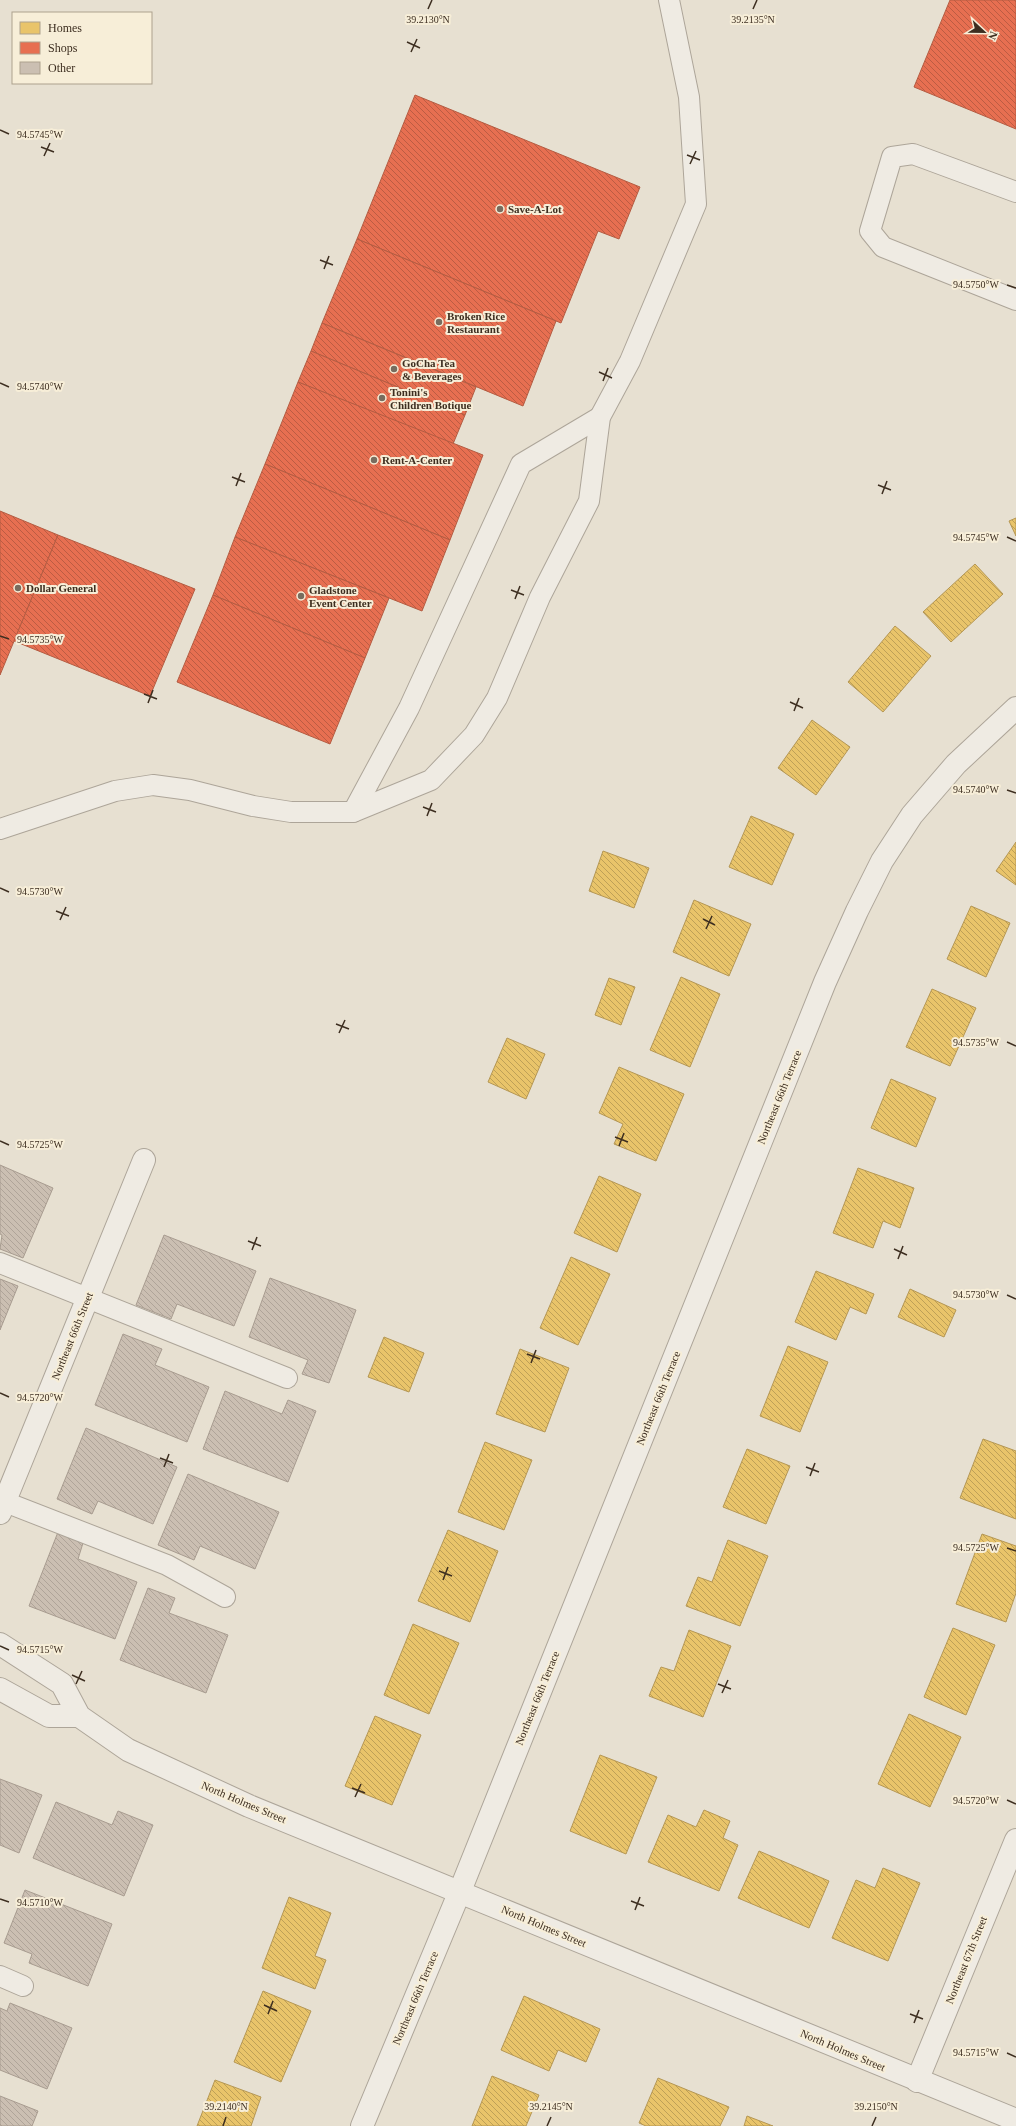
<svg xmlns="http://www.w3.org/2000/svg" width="1016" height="2126" font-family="'Times New Roman',serif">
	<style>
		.homes { fill: url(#homes-back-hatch); stroke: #b59754 }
		.shops { fill: url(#shops-back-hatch); stroke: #b45c42 }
		.building { fill: url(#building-back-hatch); stroke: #a89c90 }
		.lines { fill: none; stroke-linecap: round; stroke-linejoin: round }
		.lane-casing { stroke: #ada599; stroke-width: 22 }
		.street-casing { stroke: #ada599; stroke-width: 24 }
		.lane { stroke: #efebe3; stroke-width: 20 }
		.street { stroke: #efebe3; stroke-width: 22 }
		.ticks { fill: none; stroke: #3d2e20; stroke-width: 1.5 }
		.poi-dot { fill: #786c5e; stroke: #f7eed8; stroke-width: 1.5 }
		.labels { text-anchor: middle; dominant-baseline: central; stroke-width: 4; stroke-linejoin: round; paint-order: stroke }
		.poi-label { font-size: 11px; font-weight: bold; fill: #3d2e20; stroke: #f7eed8; text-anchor: start }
		.street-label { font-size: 11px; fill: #3d2e20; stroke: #f7eed8 }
		.ticks-label { font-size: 10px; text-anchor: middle; fill: #3d2e20; stroke: #f7eed8; stroke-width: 4; stroke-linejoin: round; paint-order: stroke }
	</style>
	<defs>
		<pattern id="homes-back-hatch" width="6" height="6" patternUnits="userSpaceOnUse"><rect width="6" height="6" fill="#e9c46a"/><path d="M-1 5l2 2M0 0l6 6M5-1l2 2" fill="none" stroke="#bea057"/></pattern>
		<pattern id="shops-back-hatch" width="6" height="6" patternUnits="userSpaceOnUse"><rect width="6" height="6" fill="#e76f51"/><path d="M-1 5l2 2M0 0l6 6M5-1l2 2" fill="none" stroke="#bc5c43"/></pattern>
		<pattern id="building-back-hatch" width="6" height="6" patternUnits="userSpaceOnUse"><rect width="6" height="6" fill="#cbbfb2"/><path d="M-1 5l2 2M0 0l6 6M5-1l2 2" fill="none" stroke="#afa499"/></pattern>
	</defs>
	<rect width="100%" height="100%" fill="#e7e0d1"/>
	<g class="homes">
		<polygon points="1016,518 1016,536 1009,521"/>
		<polygon points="975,564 1003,594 951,642 923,612"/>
		<polygon points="895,626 931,656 883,712 848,682"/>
		<polygon points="812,720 850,747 816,795 778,768"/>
		<polygon points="751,816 794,834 772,885 729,867"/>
		<polygon points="1016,842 1016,885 996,871"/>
		<polygon points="603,851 649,868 634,908 589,891"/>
		<polygon points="694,900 751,924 729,976 673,952"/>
		<polygon points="971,906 1010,923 986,977 947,959"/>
		<polygon points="681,977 720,994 690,1067 650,1050"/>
		<polygon points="609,978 635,987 621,1025 595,1015"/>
		<polygon points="932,989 976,1008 950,1066 906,1047"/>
		<polygon points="507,1038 545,1054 526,1099 488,1082"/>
		<polygon points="619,1067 684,1094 656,1161 614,1144 623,1124 599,1113"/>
		<polygon points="891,1079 936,1098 916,1147 871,1128"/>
		<polygon points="858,1168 914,1188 900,1228 883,1221 873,1248 833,1233"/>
		<polygon points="599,1176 641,1194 617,1252 574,1233"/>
		<polygon points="571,1257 610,1274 578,1345 540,1328"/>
		<polygon points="816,1271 874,1294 866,1314 850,1307 836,1340 795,1322"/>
		<polygon points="910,1289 956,1310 944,1337 898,1317"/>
		<polygon points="384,1337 424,1353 409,1392 368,1377"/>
		<polygon points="788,1346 828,1362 800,1432 760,1416"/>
		<polygon points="520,1349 569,1368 545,1432 496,1414"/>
		<polygon points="983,1439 1016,1451 1016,1519 960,1498"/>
		<polygon points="485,1442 532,1460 504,1530 458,1512"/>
		<polygon points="747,1449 790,1466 766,1524 723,1507"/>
		<polygon points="448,1530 498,1551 470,1622 418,1601"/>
		<polygon points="982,1534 1016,1546 1016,1593 1006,1622 956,1604"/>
		<polygon points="728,1540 768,1556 740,1626 686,1606 698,1577 712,1582"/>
		<polygon points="413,1624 459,1643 429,1714 384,1695"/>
		<polygon points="953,1628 995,1645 966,1715 924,1697"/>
		<polygon points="689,1630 731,1646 703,1717 649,1696 661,1667 674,1671"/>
		<polygon points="909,1714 961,1737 930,1807 878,1784"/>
		<polygon points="375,1716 421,1735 392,1805 345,1786"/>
		<polygon points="600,1755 657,1777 626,1854 570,1831"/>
		<polygon points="704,1810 730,1821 723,1838 738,1845 719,1891 648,1862 668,1815 696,1827"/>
		<polygon points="759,1851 829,1881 809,1928 738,1898"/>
		<polygon points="883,1868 920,1883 888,1961 832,1938 856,1880 875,1888"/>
		<polygon points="289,1897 331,1913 315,1956 326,1960 315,1989 262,1968"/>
		<polygon points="263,1991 311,2011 281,2082 234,2062"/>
		<polygon points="524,1996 600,2029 586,2062 558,2050 549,2071 501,2050"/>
		<polygon points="492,2076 539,2095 526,2126 472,2126"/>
		<polygon points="658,2078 729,2107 720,2126 646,2126 639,2123"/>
		<polygon points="215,2080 261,2097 251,2126 197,2126"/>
		<polygon points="747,2116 773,2126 744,2126"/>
	</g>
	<g class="shops">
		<polygon points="950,0 1016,0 1016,129 914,87"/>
		<polygon points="415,95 640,187 619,239 598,231 561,323 357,239"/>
		<polygon points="357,239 556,321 523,406 322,323"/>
		<polygon points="322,323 476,387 465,415 311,351"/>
		<polygon points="311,351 465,415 453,444 298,382"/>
		<polygon points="298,382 483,455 450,540 265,464"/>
		<polygon points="265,464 450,540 422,611 235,537"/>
		<polygon points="0,511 58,535 0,675"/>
		<polygon points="58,535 195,589 150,696 14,641"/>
		<polygon points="235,537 389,598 365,658 213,595"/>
		<polygon points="213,595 365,658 330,744 177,682"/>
	</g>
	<g class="building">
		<polygon points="0,1165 53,1188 23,1258 0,1249 2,1235 0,1234"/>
		<polygon points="164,1235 256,1271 234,1326 177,1304 171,1319 136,1305"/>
		<polygon points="270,1278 356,1310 329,1383 302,1374 308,1360 249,1337"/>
		<polygon points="0,1279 18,1286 0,1330"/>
		<polygon points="123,1334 162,1349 155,1365 209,1387 187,1442 95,1405"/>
		<polygon points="225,1391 282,1414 288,1400 316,1411 288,1482 203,1449"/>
		<polygon points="86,1428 177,1467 153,1524 98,1501 92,1514 57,1499"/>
		<polygon points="188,1474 279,1512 255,1569 200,1546 194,1560 158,1545"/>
		<polygon points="58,1532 83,1543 78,1559 137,1582 115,1639 29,1606"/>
		<polygon points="148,1588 175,1598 169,1613 228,1635 206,1693 120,1660"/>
		<polygon points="0,1779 42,1795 19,1853 0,1845"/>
		<polygon points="56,1802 112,1825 118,1811 153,1825 124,1896 33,1858"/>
		<polygon points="25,1890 112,1924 88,1986 29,1963 32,1954 4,1943"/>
		<polygon points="10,2003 72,2028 47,2089 0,2070 0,2008 7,2011"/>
		<polygon points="0,2096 38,2111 32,2126 0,2126"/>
	</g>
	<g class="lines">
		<g class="lane-casing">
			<g id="lane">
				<polyline points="1016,192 913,154 892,157 870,231 883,247 1016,300"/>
				<polyline points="353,812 409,708 521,464 600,417"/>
				<polyline points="0,829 115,791 153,785 190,790 253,806 291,812 353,812 431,780 474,735 497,698 540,597 589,501 600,417 630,361 696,204 689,97 669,0"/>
				<polyline points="0,1263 287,1378"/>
				<polyline points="0,1500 167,1565 225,1597"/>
				<polyline points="0,1976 23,1986"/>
			</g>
		</g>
		<g class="street-casing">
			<g id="street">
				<polyline points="0,1513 144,1160"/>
				<polyline points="0,1644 62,1684 79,1716 128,1750 249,1806 1016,2120"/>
				<polyline points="0,1689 49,1716 79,1716"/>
				<polyline points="917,2081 1016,1840"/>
				<polyline points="362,2126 460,1891 825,982 857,911 882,861 912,815 956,764 1016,708"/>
			</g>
		</g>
		<use href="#lane" class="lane"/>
		<use href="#street" class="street"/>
	</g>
	<path class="ticks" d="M428,9l4,-9M753,9l4,-9M407,42l13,6M411,52l6,-13M0,130l9,4M41,147l13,5M687,155l13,5M44,156l6,-13M690,164l6,-13M320,260l13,5M324,269l5,-13M1007,285l9,3M599,372l13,6M603,381l5,-13M0,383l9,4M232,477l13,5M878,485l13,5M236,486l5,-13M882,494l5,-13M1007,537l9,4M511,590l13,5M515,599l5,-13M0,636l9,3M144,694l13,5M790,702l13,6M148,703l5,-13M794,711l5,-13M1007,790l9,3M423,807l13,5M427,816l5,-13M0,888l9,4M56,911l13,5M703,919l12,6M60,920l6,-13M706,929l6,-13M336,1024l13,5M339,1033l6,-13M1007,1042l9,4M615,1137l13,5M0,1141l9,4M619,1146l5,-13M248,1241l13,5M894,1249l13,6M252,1250l5,-13M898,1259l5,-13M1007,1295l9,4M527,1354l13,5M531,1363l5,-13M0,1393l9,4M160,1458l13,5M164,1467l5,-13M806,1467l13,5M810,1476l5,-13M1007,1548l9,3M439,1571l13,5M443,1580l5,-13M0,1646l9,4M72,1675l13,6M76,1684l6,-13M718,1684l13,5M722,1693l6,-13M352,1788l13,5M355,1797l6,-13M1007,1800l9,4M0,1899l9,3M631,1901l13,5M635,1910l5,-13M264,2005l13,6M268,2014l5,-13M910,2014l13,5M914,2023l5,-13M1007,2053l9,4M223,2126l3,-9M547,2126l4,-9M872,2126l4,-9"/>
	<g class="poi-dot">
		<circle cx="500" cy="209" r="4"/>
		<circle cx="439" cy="322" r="4"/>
		<circle cx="394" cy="369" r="4"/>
		<circle cx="382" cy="398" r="4"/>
		<circle cx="374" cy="460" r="4"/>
		<circle cx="18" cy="588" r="4"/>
		<circle cx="301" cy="596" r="4"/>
	</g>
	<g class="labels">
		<g class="poi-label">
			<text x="508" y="209">Save-A-Lot</text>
			<text x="447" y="316">Broken Rice<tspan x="447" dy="13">Restaurant</tspan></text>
			<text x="402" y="363">GoCha Tea<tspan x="402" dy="13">&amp; Beverages</tspan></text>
			<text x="390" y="392">Tonini's<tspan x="390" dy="13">Children Botique</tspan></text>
			<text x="382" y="460">Rent-A-Center</text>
			<text x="26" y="588">Dollar General</text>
			<text x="309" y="590">Gladstone<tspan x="309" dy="13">Event Center</tspan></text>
		</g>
		<g class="street-label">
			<text transform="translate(779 1097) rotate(-68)">Northeast 66th Terrace</text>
			<text transform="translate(72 1336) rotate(-68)">Northeast 66th Street</text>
			<text transform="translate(658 1398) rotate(-68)">Northeast 66th Terrace</text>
			<text transform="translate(537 1698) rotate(-68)">Northeast 66th Terrace</text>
			<text transform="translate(244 1802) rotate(23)">North Holmes Street</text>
			<text transform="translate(544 1926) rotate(23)">North Holmes Street</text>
			<text transform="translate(966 1960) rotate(-68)">Northeast 67th Street</text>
			<text transform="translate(415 1998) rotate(-67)">Northeast 66th Terrace</text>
			<text transform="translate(843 2050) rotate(23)">North Holmes Street</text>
		</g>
	</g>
	<g class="ticks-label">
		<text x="428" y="23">39.2130°N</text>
		<text x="753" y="23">39.2135°N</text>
		<text x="40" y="138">94.5745°W</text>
		<text x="976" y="288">94.5750°W</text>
		<text x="40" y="390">94.5740°W</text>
		<text x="976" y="541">94.5745°W</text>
		<text x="40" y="643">94.5735°W</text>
		<text x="976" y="793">94.5740°W</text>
		<text x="40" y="895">94.5730°W</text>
		<text x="976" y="1046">94.5735°W</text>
		<text x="40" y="1148">94.5725°W</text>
		<text x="976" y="1298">94.5730°W</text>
		<text x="40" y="1401">94.5720°W</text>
		<text x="976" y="1551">94.5725°W</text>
		<text x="40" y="1653">94.5715°W</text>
		<text x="976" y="1804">94.5720°W</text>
		<text x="40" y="1906">94.5710°W</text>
		<text x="976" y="2056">94.5715°W</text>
		<text x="226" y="2110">39.2140°N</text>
		<text x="551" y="2110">39.2145°N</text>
		<text x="876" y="2110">39.2150°N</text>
	</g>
	<rect x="12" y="12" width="140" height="72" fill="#f7eed8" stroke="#ada18e"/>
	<rect x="20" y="22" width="20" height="12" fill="#e9c46a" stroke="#ada18e"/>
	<text x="48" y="32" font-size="12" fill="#3d2e20">Homes</text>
	<rect x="20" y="42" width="20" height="12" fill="#e76f51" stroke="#ada18e"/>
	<text x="48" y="52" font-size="12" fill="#3d2e20">Shops</text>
	<rect x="20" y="62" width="20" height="12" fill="#cbbfb2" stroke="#ada18e"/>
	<text x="48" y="72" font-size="12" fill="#3d2e20">Other</text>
	<g transform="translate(984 32) rotate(112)" stroke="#f7eed8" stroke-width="3" paint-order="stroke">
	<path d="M0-3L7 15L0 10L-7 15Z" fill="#3d2e20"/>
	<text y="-6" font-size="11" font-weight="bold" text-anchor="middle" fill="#3d2e20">N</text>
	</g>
</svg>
